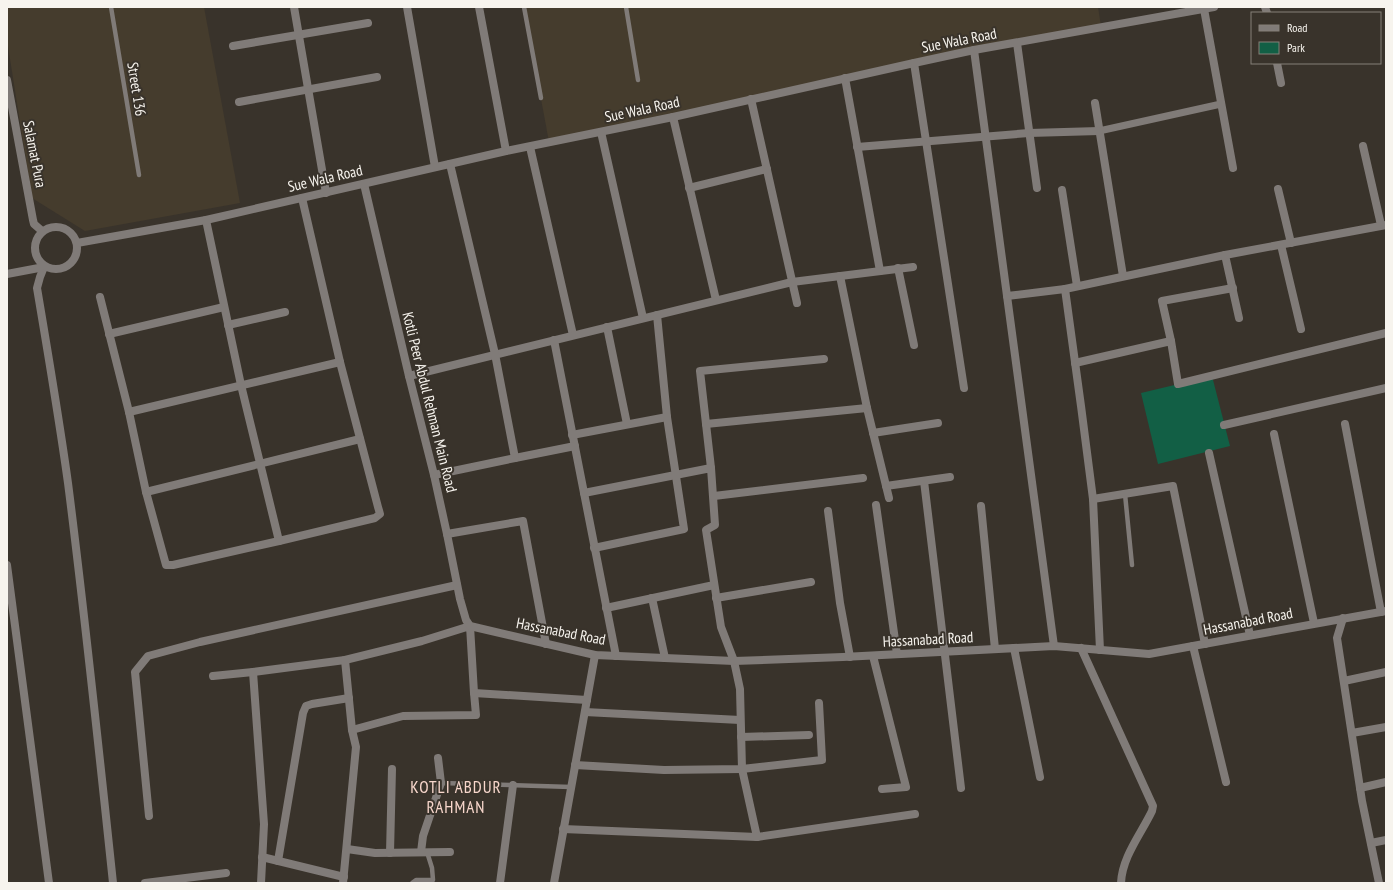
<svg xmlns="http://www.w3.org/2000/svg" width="1393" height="890" font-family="'PT Sans Narrow',sans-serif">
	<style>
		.built { fill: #453c2d }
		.green { fill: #125f45 }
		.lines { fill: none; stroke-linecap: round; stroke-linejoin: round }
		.service { stroke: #807b78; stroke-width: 4.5 }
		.pedestrian { stroke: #807b78; stroke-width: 7 }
		.minor { stroke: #807b78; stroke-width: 8 }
		.tertiary { stroke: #807b78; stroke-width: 8 }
		.labels { text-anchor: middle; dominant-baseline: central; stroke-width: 4; stroke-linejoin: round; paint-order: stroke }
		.street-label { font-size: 15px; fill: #f7f4ee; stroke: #39332b }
		.quarter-label { font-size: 17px; letter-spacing: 1px; fill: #f8d7cc; stroke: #39332b }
	</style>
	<rect width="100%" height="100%" fill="#39332b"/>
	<g class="built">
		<polygon points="7,7 204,7 240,203 85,231 32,198 7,40"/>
		<polygon points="524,7 1098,7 1101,26 549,142"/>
	</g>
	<polygon class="green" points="1212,376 1230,446 1158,464 1141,393"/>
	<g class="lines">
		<g class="service">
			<polyline points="111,7 139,175"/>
			<polyline points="524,7 541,98"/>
			<polyline points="626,7 638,80"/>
			<polyline points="1125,494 1132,565"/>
			<polyline points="441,783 571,787"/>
			<polyline points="412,883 416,880 433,880 432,868 427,852"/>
		</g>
		<polyline class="pedestrian" points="1099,131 1221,104"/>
		<g class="minor">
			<polyline points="294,7 326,193"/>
			<polyline points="407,7 435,167"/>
			<polyline points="479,7 506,151"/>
			<polyline points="1265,7 1267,13"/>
			<polyline points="1204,9 1233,168"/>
			<polyline points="1017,43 1037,188"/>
			<polyline points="233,46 368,23"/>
			<polyline points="974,50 1054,646"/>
			<polyline points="914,63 964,388"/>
			<polyline points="1277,63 1281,83"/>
			<polyline points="845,78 880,271"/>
			<polyline points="751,99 797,303"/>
			<polyline points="239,102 377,77"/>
			<polyline points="1095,103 1123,276"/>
			<polyline points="673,117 716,300"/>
			<polyline points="601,132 643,318"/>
			<polyline points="1363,146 1381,225"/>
			<polyline points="530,147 573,335"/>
			<polyline points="857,147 1029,133 1099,131"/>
			<polyline points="689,188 767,169"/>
			<polyline points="1278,189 1291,243"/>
			<polyline points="1062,190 1077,286"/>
			<polyline points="206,220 241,385 279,541"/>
			<polyline points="1281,245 1301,329"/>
			<polyline points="1225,255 1239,318"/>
			<path d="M44,267l-4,10 -3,11c11,65 22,130 31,195 17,133 31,267 45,400"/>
			<polyline points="898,268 914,345"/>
			<polyline points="7,274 44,267"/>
			<polyline points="840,276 867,408 889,498"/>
			<polyline points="1007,296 1065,289"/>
			<polyline points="100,297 129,412 146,492 166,565 173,565 279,541 375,518 380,514 378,507 340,362 302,198"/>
			<polyline points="228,325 285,312"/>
			<polyline points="607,327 627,424"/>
			<polyline points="109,334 224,307"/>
			<polyline points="554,340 616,656"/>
			<polyline points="1171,341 1162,301 1233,288"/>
			<polyline points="1075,363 1171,341 1178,384 1386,333"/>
			<polyline points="409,376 792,282 913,267"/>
			<polyline points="129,412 340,362"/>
			<polyline points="706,424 867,408"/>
			<polyline points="1345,424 1381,612"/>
			<polyline points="1224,425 1386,388"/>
			<polyline points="873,433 938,423"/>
			<polyline points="1274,434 1314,623"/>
			<polyline points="572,435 667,417 657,315"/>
			<polyline points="1209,453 1250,635"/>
			<polyline points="515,458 575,446"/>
			<polyline points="711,468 700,371 824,359"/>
			<polyline points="434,475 515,458 495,354 450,164"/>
			<polyline points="924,481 961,788"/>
			<polyline points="886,486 950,477"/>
			<polyline points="146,492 360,439"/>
			<polyline points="584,493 711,468 715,525 706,530 721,627 734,661 740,689 742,769 757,837"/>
			<polyline points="714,496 863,478"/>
			<polyline points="1093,499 1173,486 1205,644"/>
			<polyline points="876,505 897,654"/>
			<polyline points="981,506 995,649"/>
			<polyline points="828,511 840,603 850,657"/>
			<polyline points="447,534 523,521 546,644"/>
			<polyline points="594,548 684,529 667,417"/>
			<polyline points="7,565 49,883"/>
			<polyline points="652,598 665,658"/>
			<polyline points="716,598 811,582"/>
			<polyline points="606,608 714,585"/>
			<polyline points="1193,646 1226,782"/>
			<polyline points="1014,648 1040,777"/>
			<path d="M1081,648l72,158 -1,5c-11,23 -30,46 -31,72"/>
			<polyline points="1100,650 1093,499 1081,406 1065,289 1225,255 1386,225"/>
			<polyline points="873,656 906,787 882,789"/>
			<polyline points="253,672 264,824 261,883"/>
			<polyline points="213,676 253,672 345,660 422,641 470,626 474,693 587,700"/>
			<polyline points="1344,681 1386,672"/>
			<polyline points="585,712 740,720"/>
			<polyline points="352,730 403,716 476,715 474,693"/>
			<polyline points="1352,733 1386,727"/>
			<polyline points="741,737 809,735"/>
			<polyline points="575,765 664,770 742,769 822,760 819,703"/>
			<polyline points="1360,788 1386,782"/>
			<polyline points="149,816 135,672 148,656 200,642 457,585"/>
			<polyline points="563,829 757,837 915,814"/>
			<polyline points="1371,843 1386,840"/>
			<polyline points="347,849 375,853 450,852"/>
			<polyline points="421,852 423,836 441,783 438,758"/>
			<polyline points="390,853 392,769"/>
			<polyline points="262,857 344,877"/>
			<polyline points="278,861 303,713 306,706 312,704 349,698"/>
			<polyline points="145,883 226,873"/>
			<polyline points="343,883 356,747 352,730 345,660"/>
			<polyline points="500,883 513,785"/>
			<polyline points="554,883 595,655"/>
		</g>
		<g class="tertiary">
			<polyline points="7,80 33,220 34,224 42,231"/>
			<polyline points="364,184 409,376 434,475 447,534 460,599 466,620 470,626 595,655 734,661 843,657 1054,646 1149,654 1386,611"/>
			<circle cx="56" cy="248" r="21"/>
			<polyline points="77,243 206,220 506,151 673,117 914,63 974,50 1214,7"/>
			<polyline points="1343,618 1337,638 1362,801 1379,883"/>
		</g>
	</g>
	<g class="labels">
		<g class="street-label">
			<text transform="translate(959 40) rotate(-11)">Sue Wala Road</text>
			<text transform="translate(137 89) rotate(81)">Street 136</text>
			<text transform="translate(642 109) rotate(-12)">Sue Wala Road</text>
			<text transform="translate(35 154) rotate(79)">Salamat Pura</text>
			<text transform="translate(325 178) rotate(-13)">Sue Wala Road</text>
			<text transform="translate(430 402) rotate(76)">Kotli Peer Abdul Rehman Main Road</text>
			<text transform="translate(1248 621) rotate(-11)">Hassanabad Road</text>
			<text transform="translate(561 631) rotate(11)">Hassanabad Road</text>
			<text transform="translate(928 639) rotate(-3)">Hassanabad Road</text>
		</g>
		<g class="quarter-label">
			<text x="456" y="787">KOTLI ABDUR<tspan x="456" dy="20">RAHMAN</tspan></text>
		</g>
	</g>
	<rect width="1393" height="890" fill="none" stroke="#f7f4ee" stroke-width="16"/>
	<rect x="1251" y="12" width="130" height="52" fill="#39332b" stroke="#858079"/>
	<rect x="1259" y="25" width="20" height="6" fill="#807b78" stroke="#858079"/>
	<text x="1287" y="32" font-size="12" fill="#f7f4ee">Road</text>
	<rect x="1259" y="42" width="20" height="12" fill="#125f45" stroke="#858079"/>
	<text x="1287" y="52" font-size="12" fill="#f7f4ee">Park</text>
</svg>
